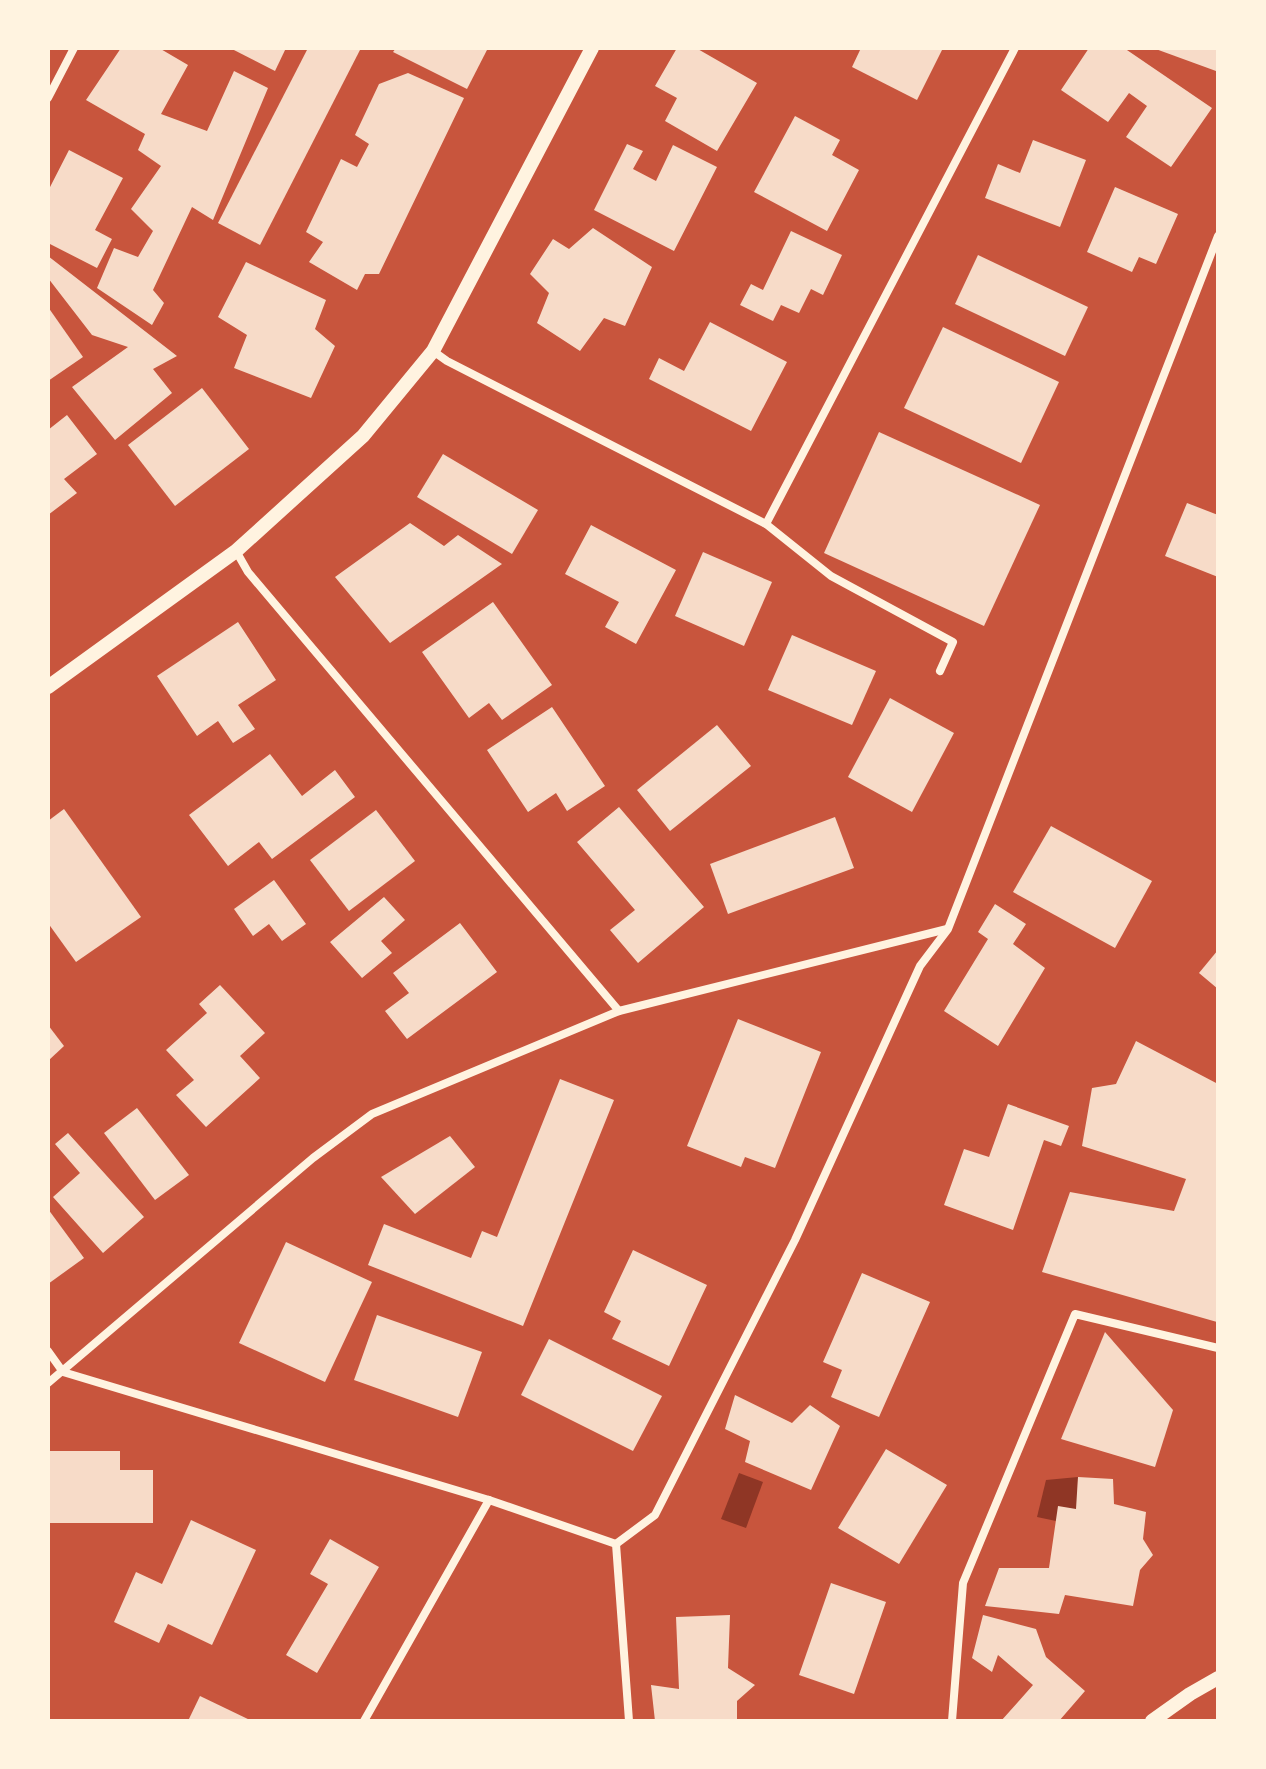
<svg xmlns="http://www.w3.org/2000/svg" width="1266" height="1769" font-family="Helvetica,sans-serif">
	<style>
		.water { fill: #8f3625 }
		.building { fill: #f7dbc8 }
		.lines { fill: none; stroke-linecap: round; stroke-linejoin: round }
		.minor { stroke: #fff3e0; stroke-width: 8 }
		.tertiary { stroke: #fff3e0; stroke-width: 14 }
	</style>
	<rect width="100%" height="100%" fill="#c8553d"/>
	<g class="water">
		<polygon points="739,1473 763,1482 746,1528 721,1519"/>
		<polygon points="1078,1477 1077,1513 1056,1521 1037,1517 1046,1480"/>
	</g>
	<g class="building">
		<polygon points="121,48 159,48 188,65 161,114 207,131 234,71 268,88 213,220 192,207 153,290 164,303 152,325 97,288 114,248 138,257 153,231 131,209 161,166 138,150 145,134 86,100"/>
		<polygon points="230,48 286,48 275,71"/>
		<polygon points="308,48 361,48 260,245 218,223"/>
		<polygon points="396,48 488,48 467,89 393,52"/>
		<polygon points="677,48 696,48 757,83 717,151 665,121 677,98 655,86"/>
		<polygon points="861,48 943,48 917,100 852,67"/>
		<polygon points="1089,48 1124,48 1212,108 1171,167 1126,137 1147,106 1129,93 1108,122 1061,90"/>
		<polygon points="1153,48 1218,48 1218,65 1216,71"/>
		<polygon points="408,73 464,98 379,274 365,274 357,290 309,262 323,242 306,232 341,159 357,167 369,144 355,135 379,84"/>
		<polygon points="795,116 840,140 832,155 859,170 827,231 754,192"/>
		<polygon points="1033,140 1086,160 1060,227 985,198 998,164 1020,173"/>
		<polygon points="627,144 643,151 633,169 656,181 673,145 717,167 674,251 594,210"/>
		<polygon points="69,150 123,178 95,230 112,239 97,268 48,243 48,191"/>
		<polygon points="1115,187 1178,214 1156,264 1139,257 1132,272 1087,252"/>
		<polygon points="593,228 652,267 625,326 604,318 580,351 537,323 549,293 530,274 553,239 569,249"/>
		<polygon points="791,231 842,255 823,295 811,289 799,313 781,305 773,321 740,305 751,284 763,290"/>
		<polygon points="978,255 1088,307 1065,356 955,304"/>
		<polygon points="48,256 177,356 153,369 172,393 115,440 72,387 128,347 92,335 48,278"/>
		<polygon points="246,262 326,300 315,329 335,346 311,398 234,368 247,335 218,317"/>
		<polygon points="48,307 83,357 48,381"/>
		<polygon points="710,322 787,362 751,431 649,379 659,358 684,371"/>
		<polygon points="943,327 1059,382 1021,463 904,408"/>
		<polygon points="202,388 249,449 175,506 128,445"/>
		<polygon points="67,415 97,454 64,479 77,493 48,515 48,430"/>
		<polygon points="879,432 1040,505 984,626 824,553"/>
		<polygon points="443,454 538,510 512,554 417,497"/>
		<polygon points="1187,503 1218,515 1218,577 1165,556"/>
		<polygon points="410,523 444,546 458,535 502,564 390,643 335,577"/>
		<polygon points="591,525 676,570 636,644 605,627 619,602 565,574"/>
		<polygon points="703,552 772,582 744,646 675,616"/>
		<polygon points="493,602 552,685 502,720 489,703 469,718 422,652"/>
		<polygon points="238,622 276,680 238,705 255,729 233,743 218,721 197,736 157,676"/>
		<polygon points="792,635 876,671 852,725 768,690"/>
		<polygon points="890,698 954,733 912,812 848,777"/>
		<polygon points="552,707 605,786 567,811 556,793 528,812 487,750"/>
		<polygon points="717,725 751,766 670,831 637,790"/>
		<polygon points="270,754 302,796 335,770 355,797 272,859 259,842 228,866 189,815"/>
		<polygon points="619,807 704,907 638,963 610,930 635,910 577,842"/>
		<polygon points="64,809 141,917 76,962 48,923 48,821"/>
		<polygon points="376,810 415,861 349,911 310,860"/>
		<polygon points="835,817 854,868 728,914 710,864"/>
		<polygon points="1051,826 1152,881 1115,948 1013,892"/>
		<polygon points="274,880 306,924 282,941 269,924 253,936 234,909"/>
		<polygon points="384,897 405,920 381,941 392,953 362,978 330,942"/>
		<polygon points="995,904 1026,924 1013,944 1045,968 998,1046 944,1011 988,939 978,932"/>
		<polygon points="460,923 497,972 407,1039 385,1011 409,993 393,973"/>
		<polygon points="1218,950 1218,989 1199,973"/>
		<polygon points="220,985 265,1033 240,1056 260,1078 206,1127 176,1095 194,1080 166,1050 207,1013 199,1004"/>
		<polygon points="738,1019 821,1052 775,1168 745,1157 741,1167 687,1146"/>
		<polygon points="48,1025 64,1046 48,1061"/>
		<polygon points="1136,1041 1218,1084 1217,1322 1042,1272 1070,1192 1174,1211 1186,1179 1082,1146 1092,1088 1116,1084"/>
		<polygon points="560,1079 614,1100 523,1326 368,1265 384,1224 471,1258 482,1231 497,1237"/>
		<polygon points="1008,1104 1069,1126 1061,1146 1044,1140 1013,1230 944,1205 964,1149 989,1157"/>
		<polygon points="137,1108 189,1175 155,1200 104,1133"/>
		<polygon points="68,1133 144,1217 103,1253 53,1197 80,1173 55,1144"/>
		<polygon points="450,1136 475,1167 415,1214 381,1177"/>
		<polygon points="48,1209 84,1258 48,1284"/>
		<polygon points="286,1242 372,1282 325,1382 239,1343"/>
		<polygon points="633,1250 707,1285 669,1366 612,1339 621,1321 604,1312"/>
		<polygon points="862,1273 930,1302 879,1417 831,1397 842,1370 823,1362"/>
		<polygon points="377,1315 482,1352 458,1417 354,1380"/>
		<polygon points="1105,1332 1173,1410 1155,1467 1061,1439"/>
		<polygon points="549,1339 662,1396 633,1451 521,1395"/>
		<polygon points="735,1395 792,1423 810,1405 840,1426 811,1490 745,1462 750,1441 725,1429"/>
		<polygon points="886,1449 947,1485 899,1564 838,1528"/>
		<polygon points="48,1451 120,1451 120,1470 153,1470 153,1523 48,1523"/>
		<polygon points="1078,1477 1113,1479 1114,1504 1146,1512 1143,1539 1153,1555 1140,1570 1133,1606 1065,1595 1059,1614 985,1606 999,1568 1049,1568 1058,1506 1076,1509"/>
		<polygon points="191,1520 256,1550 212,1645 168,1624 159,1643 114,1622 136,1572 162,1584"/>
		<polygon points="330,1539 379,1567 317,1673 286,1655 328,1584 310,1574"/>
		<polygon points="831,1583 886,1602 854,1694 799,1675"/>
		<polygon points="730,1615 728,1668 755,1685 737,1701 737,1721 655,1721 651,1685 679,1689 676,1617"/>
		<polygon points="983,1615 1036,1629 1046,1657 1085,1691 1059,1721 1001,1721 1033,1685 998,1655 992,1672 972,1658"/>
		<polygon points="200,1696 252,1721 188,1721"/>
	</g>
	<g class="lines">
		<g class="minor">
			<polyline points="48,98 74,48"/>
			<polyline points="433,351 447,361 766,524 831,576 953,642 940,671"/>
			<polyline points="766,524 1015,48"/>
			<polyline points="236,551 248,572 619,1011"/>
			<polyline points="48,1351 63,1372 489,1500 616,1544"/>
			<polyline points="48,1383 313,1158 372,1114 619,1011 947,929"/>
			<polyline points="616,1544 655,1515 795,1240 920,966 948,929 1218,236"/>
			<polyline points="616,1544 629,1721"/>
			<polyline points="364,1721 489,1500"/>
			<polyline points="952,1721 963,1583 1075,1314 1218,1348"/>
		</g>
		<g class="tertiary">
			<polyline points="48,687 236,551 363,436 433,351 592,48"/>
			<polyline points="1152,1721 1190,1694 1218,1678"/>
		</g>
	</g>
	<rect width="1266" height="1769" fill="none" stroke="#fff3e0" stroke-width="100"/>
</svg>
